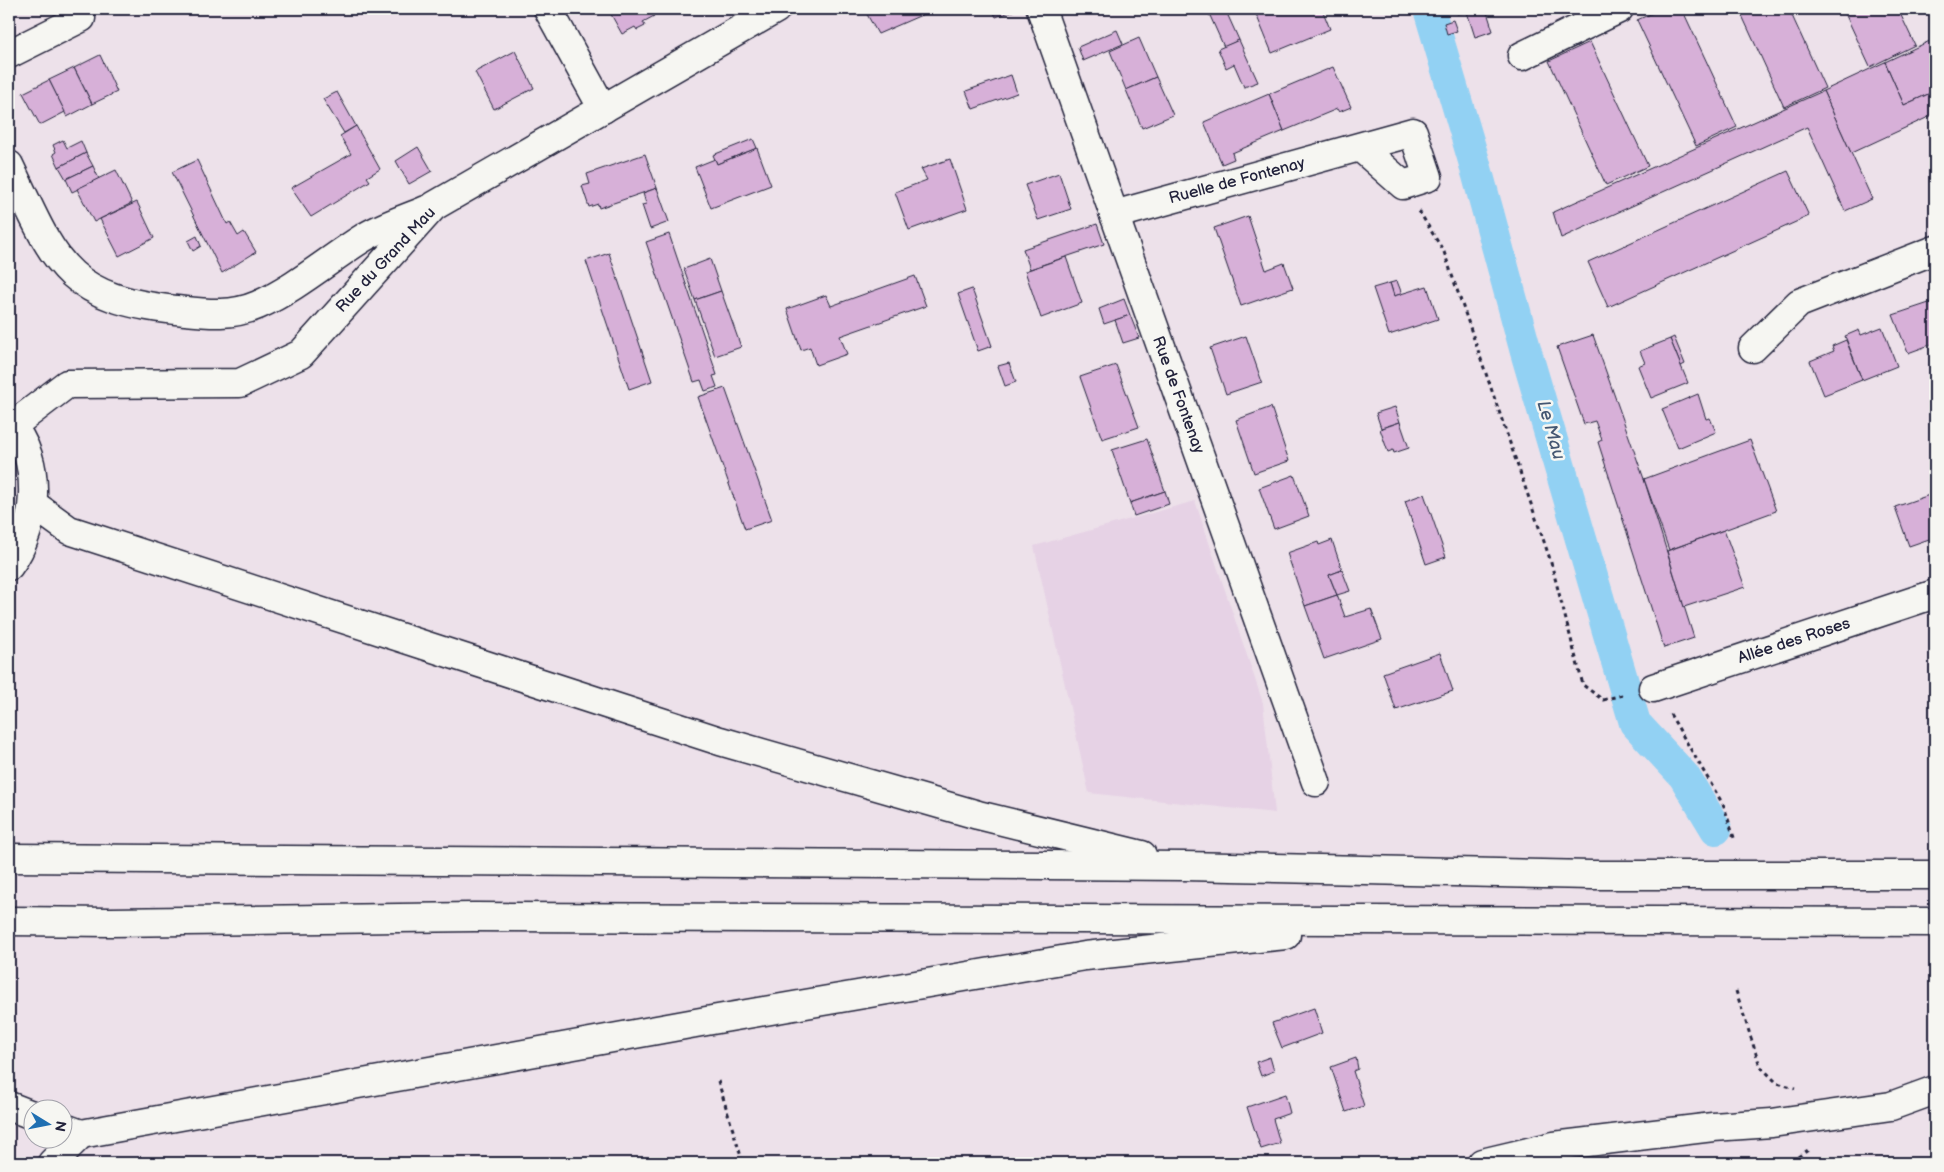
<svg xmlns="http://www.w3.org/2000/svg" width="1944" height="1172" font-family="'Balsamiq Sans',sans-serif">
	<style>
		.built { fill: #e6d2e5 }
		.lines { fill: none; stroke-linecap: round; stroke-linejoin: round }
		.canal { stroke: #92d1f3; stroke-width: 32 }
		.building { fill: #d7b0d8; stroke: #22223b }
		.minor-casing { stroke: #22223b; stroke-width: 31 }
		.major-casing { stroke: #22223b; stroke-width: 31 }
		.path { stroke: #22223b; stroke-width: 3; stroke-dasharray: 4 4; stroke-linecap: butt }
		.minor { stroke: #f6f6f2; stroke-width: 28 }
		.major { stroke: #f6f6f2; stroke-width: 28 }
		.labels { text-anchor: middle; dominant-baseline: central; stroke-width: 5; stroke-linejoin: round; paint-order: stroke }
		.street-label { font-size: 16px; fill: #22223b; stroke: #f6f6f2 }
		.water-label { font-size: 18px; font-style: italic; fill: #445772; stroke: #f6f6f2 }
	</style>
	<rect width="100%" height="100%" fill="#ede1ea"/>
	<filter id="ink" filterUnits="userSpaceOnUse"><feTurbulence type="fractalNoise" baseFrequency=".02" numOctaves="2"/><feDisplacementMap in="SourceGraphic" scale="10" xChannelSelector="R" yChannelSelector="G"/><feConvolveMatrix kernelMatrix="1 2 1 2 8 2 1 2 1" color-interpolation-filters="sRGB"/></filter>
	<g filter="url(#ink)">
		<polygon class="built" points="1195,501 1263,703 1275,813 1089,793 1034,546"/>
		<g class="lines">
			<polyline class="canal" points="1429,9 1474,161 1526,352 1635,723 1684,776 1716,829"/>
		</g>
		<g class="building">
			<polygon points="608,9 650,9 654,16 643,22 645,26 637,30 635,27 622,34"/>
			<polygon points="864,9 933,9 933,10 878,34"/>
			<polygon points="992,9 1018,9 996,17"/>
			<polygon points="1207,9 1225,9 1239,40 1224,47"/>
			<polygon points="1267,9 1322,9 1330,29 1272,53 1256,14"/>
			<polygon points="1456,9 1486,9 1493,31 1475,37 1467,12 1457,14"/>
			<polygon points="1662,9 1682,9 1737,127 1696,146 1637,20"/>
			<polygon points="1739,9 1789,9 1825,88 1784,107"/>
			<polygon points="1843,9 1898,9 1915,45 1870,67"/>
			<polygon points="1453,20 1457,31 1447,34 1444,23"/>
			<polygon points="1117,30 1123,44 1083,61 1078,47"/>
			<polygon points="1139,38 1156,77 1126,90 1110,51"/>
			<polygon points="1934,39 1935,91 1904,105 1885,62"/>
			<polygon points="1239,40 1258,82 1244,87 1234,64 1226,68 1218,49"/>
			<polygon points="1590,42 1648,166 1606,185 1549,61"/>
			<polygon points="515,51 534,88 494,109 475,72"/>
			<polygon points="100,55 117,92 92,104 74,68"/>
			<polygon points="1885,62 1904,105 1935,91 1935,114 1851,153 1823,91"/>
			<polygon points="1333,67 1351,107 1339,112 1337,109 1284,131 1269,94"/>
			<polygon points="74,68 92,104 67,117 49,80"/>
			<polygon points="1011,75 1017,93 973,109 966,91"/>
			<polygon points="1156,77 1173,115 1142,128 1126,90"/>
			<polygon points="49,80 65,112 40,125 23,93"/>
			<polygon points="1823,91 1872,199 1845,211 1807,127 1561,238 1553,212"/>
			<polygon points="337,92 356,126 344,133 323,99"/>
			<polygon points="1269,94 1284,131 1232,153 1234,159 1222,164 1204,122"/>
			<polygon points="356,126 380,169 367,177 370,181 311,217 291,188 351,154 340,136"/>
			<polygon points="753,139 757,148 717,164 713,155"/>
			<polygon points="63,140 67,148 81,141 86,153 59,167 53,154 56,152 53,145"/>
			<polygon points="418,147 432,171 409,184 396,161"/>
			<polygon points="757,148 771,185 711,208 695,167 715,159 717,164"/>
			<polygon points="86,153 93,166 66,179 59,167"/>
			<polygon points="645,154 657,188 599,208 598,204 589,207 582,186 590,184 587,174"/>
			<polygon points="950,159 967,209 909,230 895,192 927,180 921,169"/>
			<polygon points="197,160 227,224 230,222 238,236 244,232 256,252 222,273 172,172"/>
			<polygon points="93,166 99,179 72,192 66,179"/>
			<polygon points="116,170 132,203 94,222 77,189"/>
			<polygon points="1788,171 1809,216 1608,307 1588,262"/>
			<polygon points="1059,173 1071,209 1038,220 1025,185"/>
			<polygon points="657,188 669,222 650,229 642,205 646,204 643,193"/>
			<polygon points="137,202 154,238 119,256 100,219"/>
			<polygon points="1248,216 1266,270 1284,263 1293,288 1241,306 1214,228"/>
			<polygon points="1097,224 1104,244 1030,269 1023,249"/>
			<polygon points="669,234 717,375 713,376 717,387 705,391 701,380 694,382 646,242"/>
			<polygon points="197,236 201,246 193,251 188,241"/>
			<polygon points="609,253 652,381 629,389 586,261"/>
			<polygon points="1066,257 1082,303 1041,318 1025,271"/>
			<polygon points="710,259 721,291 695,300 684,269"/>
			<polygon points="915,276 926,306 840,336 847,354 816,365 810,347 801,350 787,309 826,295 831,306"/>
			<polygon points="1397,281 1402,294 1394,296 1390,283"/>
			<polygon points="1390,283 1394,296 1427,286 1438,319 1389,335 1373,288"/>
			<polygon points="972,289 992,346 978,351 958,294"/>
			<polygon points="721,291 741,347 715,356 695,300"/>
			<polygon points="1124,299 1130,315 1104,324 1099,309"/>
			<polygon points="1935,301 1935,343 1908,353 1893,315"/>
			<polygon points="1130,315 1139,338 1123,343 1115,320"/>
			<polygon points="1882,327 1897,366 1862,380 1845,336 1859,330 1861,335"/>
			<polygon points="1593,335 1644,479 1694,638 1664,648 1598,442 1602,440 1595,421 1584,424 1557,347"/>
			<polygon points="1246,336 1262,382 1226,394 1210,348"/>
			<polygon points="1674,337 1685,364 1681,366 1670,339"/>
			<polygon points="1670,339 1688,383 1651,398 1638,366 1645,363 1640,351"/>
			<polygon points="1846,340 1862,380 1824,395 1810,361 1834,351 1832,346"/>
			<polygon points="1009,363 1016,382 1005,386 998,366"/>
			<polygon points="1116,365 1139,427 1102,439 1080,377"/>
			<polygon points="725,388 772,520 745,529 698,397"/>
			<polygon points="1698,394 1706,419 1710,418 1716,432 1678,448 1662,409"/>
			<polygon points="1271,407 1289,461 1254,473 1236,420"/>
			<polygon points="1395,407 1400,422 1381,428 1376,413"/>
			<polygon points="1400,422 1409,448 1394,453 1393,450 1388,452 1380,429"/>
			<polygon points="1147,439 1165,491 1130,503 1112,450"/>
			<polygon points="1750,440 1776,511 1669,550 1644,479"/>
			<polygon points="1294,475 1309,516 1274,529 1259,488"/>
			<polygon points="1165,491 1169,504 1134,516 1130,503"/>
			<polygon points="1935,493 1935,537 1909,546 1895,507"/>
			<polygon points="1424,494 1446,557 1426,564 1405,501"/>
			<polygon points="1724,530 1745,587 1684,607 1667,551"/>
			<polygon points="1332,540 1342,570 1329,575 1337,595 1305,606 1287,553 1318,542 1319,545"/>
			<polygon points="1342,570 1350,591 1337,595 1329,575"/>
			<polygon points="1337,595 1345,617 1371,609 1382,639 1324,659 1305,606"/>
			<polygon points="1440,653 1453,691 1396,710 1383,673"/>
			<polygon points="1314,1008 1322,1033 1282,1048 1272,1023"/>
			<polygon points="1270,1057 1274,1071 1261,1076 1256,1062"/>
			<polygon points="1356,1058 1358,1069 1353,1071 1364,1106 1346,1112 1331,1067"/>
			<polygon points="1285,1094 1290,1113 1273,1119 1280,1143 1261,1149 1247,1107"/>
		</g>
		<g class="lines">
			<g class="minor-casing">
				<g id="minor">
					<polyline points="548,9 603,109"/>
					<polyline points="1041,9 1316,782"/>
					<polyline points="9,54 81,18"/>
					<polyline points="1522,56 1619,9"/>
					<path d="M9,165c45,94 53,133 167,145 29,3 54,7 82,-5 38,-17 70,-45 105,-67 19,-12 42,-19 63,-28"/>
					<polyline points="1114,215 1413,132 1428,177 1403,185 1360,147"/>
					<polyline points="1753,348 1799,303 1935,250"/>
					<polyline points="12,426 67,384 240,383 301,354 434,206 776,9"/>
					<polyline points="1653,688 1935,594"/>
					<polyline points="1482,1163 1554,1146 1713,1127 1772,1123 1891,1106 1935,1090"/>
				</g>
			</g>
			<g class="major-casing">
				<g id="major">
					<path d="M9,423c35,37 29,105 0,143"/>
					<polyline points="33,504 69,530 720,741 978,815 1142,855"/>
					<polyline points="9,858 1184,866 1591,875 1935,875"/>
					<polyline points="9,921 111,922 474,917 1935,922"/>
					<polyline points="9,1106 32,1115"/>
					<polyline points="62,1127 81,1134 712,1020 1085,956 1286,935"/>
					<polyline points="52,1163 81,1134"/>
				</g>
			</g>
			<g class="path">
				<polyline points="1419,211 1444,252 1550,559 1583,685 1603,700 1626,694"/>
				<polyline points="1670,714 1724,806 1735,841"/>
				<polyline points="1736,991 1760,1066 1777,1083 1795,1088"/>
				<polyline points="718,1081 743,1163"/>
				<polyline points="1793,1163 1795,1159 1811,1148"/>
			</g>
			<use href="#minor" class="minor"/>
			<use href="#major" class="major"/>
		</g>
	</g>
	<g class="labels">
		<g class="street-label">
			<text transform="translate(1237 181) rotate(-15)">Ruelle de Fontenay</text>
			<text transform="translate(386 260) rotate(-47)">Rue du Grand Mau</text>
			<text transform="translate(1178 395) rotate(70)">Rue de Fontenay</text>
			<text transform="translate(1794 641) rotate(-18)">Allée des Roses</text>
		</g>
		<g class="water-label">
			<text transform="translate(1551 430) rotate(74)">Le Mau</text>
		</g>
	</g>
	<rect width="1944" height="1172" fill="none" stroke="#f6f6f2" stroke-width="30"/>
	<rect x="15" y="15" width="1914" height="1142" fill="none" stroke="#22223b" stroke-width="2" filter="url(#ink)"/>
	<g transform="translate(48 1124) rotate(100)"><circle r="24" fill="#f6f6f2" stroke="#a1a1a9"/>
	<path d="M0-4L9 19L0 12L-9 19Z" fill="#1f6fb2"/>
	<text y="-8" font-size="14" font-weight="bold" text-anchor="middle" fill="#22223b">N</text>
	</g>
</svg>
